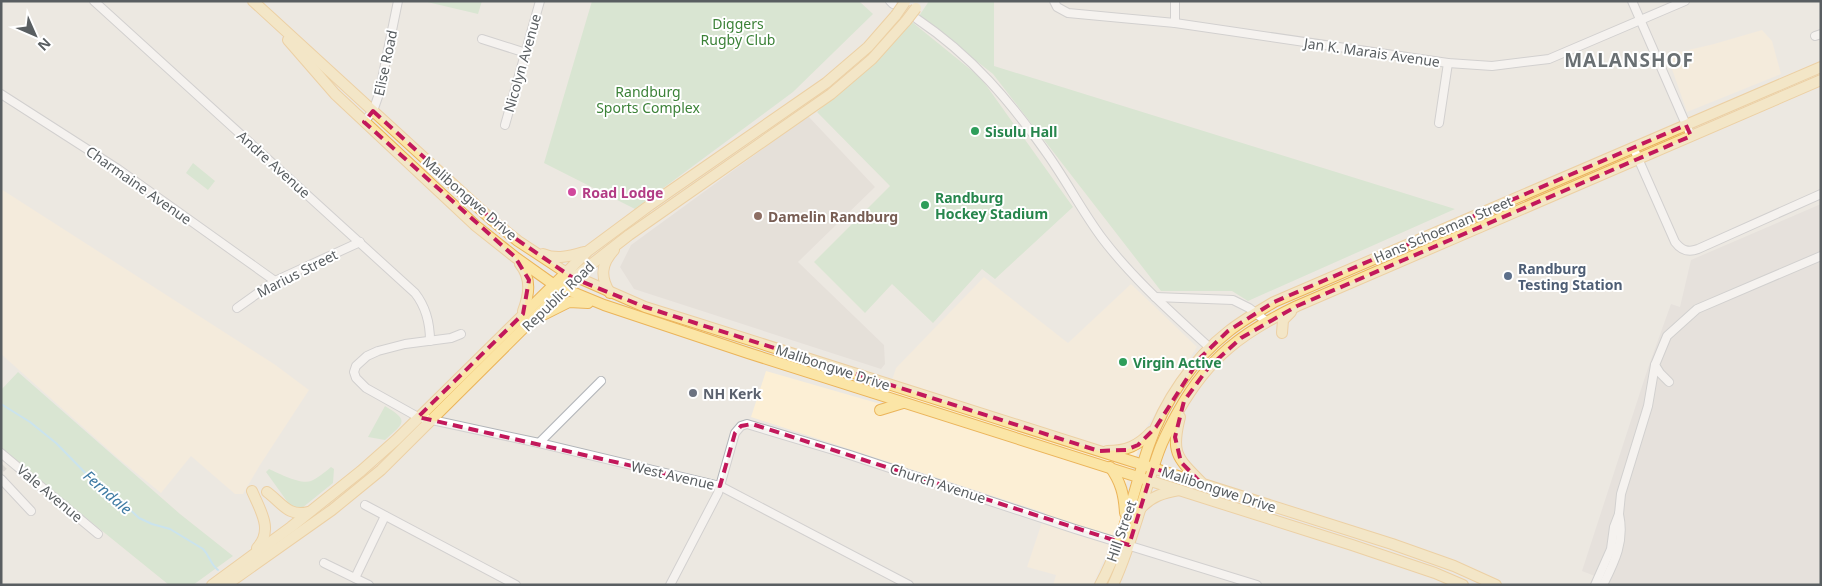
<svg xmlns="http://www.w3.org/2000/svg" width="1822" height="586" font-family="'Noto Sans',sans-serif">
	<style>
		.commercial { fill: #fcefd5 }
		.industrial { fill: #dddad5 }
		.education { fill: #dcd7cf }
		.green { fill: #c1e3be }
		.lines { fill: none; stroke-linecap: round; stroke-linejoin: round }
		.stream { stroke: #a1ddfb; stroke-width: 2 }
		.minor-tunnel { stroke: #c7c6c1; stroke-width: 8; stroke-dasharray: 8 4; stroke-linecap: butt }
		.minor-casing { stroke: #b1b4b8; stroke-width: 10 }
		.major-casing { stroke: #ebb45a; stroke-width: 12 }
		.minor { stroke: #fff; stroke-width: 8 }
		.major { stroke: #fbe5a6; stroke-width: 10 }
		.major-bridge-casing { stroke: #ebb45a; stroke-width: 12; stroke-linecap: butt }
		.major-bridge { stroke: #fbe5a6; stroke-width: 10 }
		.marked { fill: none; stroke: #c2185b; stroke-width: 4; stroke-dasharray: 10 6; stroke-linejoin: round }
		.leisure-dot { fill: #2e9e5b; stroke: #fff; stroke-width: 2 }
		.hotel-dot { fill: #d1479c; stroke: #fff; stroke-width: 2 }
		.education-dot { fill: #8d6e63; stroke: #fff; stroke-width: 2 }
		.service-dot { fill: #5c6f8a; stroke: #fff; stroke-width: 2 }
		.worship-dot { fill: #6b7280; stroke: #fff; stroke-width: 2 }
		.labels { text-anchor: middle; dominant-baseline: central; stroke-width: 4; stroke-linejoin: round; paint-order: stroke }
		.park-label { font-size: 14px; fill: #3c8238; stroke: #fff }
		.street-label { font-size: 14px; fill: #595e61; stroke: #fff }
		.leisure-label { font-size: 14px; font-weight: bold; fill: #27864d; stroke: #fff; text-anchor: start }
		.hotel-label { font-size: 14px; font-weight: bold; fill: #b23c85; stroke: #fff; text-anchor: start }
		.education-label { font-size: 14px; font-weight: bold; fill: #785e54; stroke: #fff; text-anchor: start }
		.service-label { font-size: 14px; font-weight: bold; fill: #4e5e75; stroke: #fff; text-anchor: start }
		.worship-label { font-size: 14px; font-weight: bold; fill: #5b616d; stroke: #fff; text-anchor: start }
		.water-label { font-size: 15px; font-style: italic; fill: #3e7aa3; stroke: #fff }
		.district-label { font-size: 19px; font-weight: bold; letter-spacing: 1px; fill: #6a7073; stroke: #fff }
	</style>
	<rect width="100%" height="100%" fill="#ece8e1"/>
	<g class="commercial">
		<polygon points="1762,30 1772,41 1781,74 1687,112 1667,55 1714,44"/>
		<polygon points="1,189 274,364 309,390 260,465 243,494 235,494 191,456 161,493 119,459 1,354"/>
		<polygon points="984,277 1068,343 1131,284 1197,347 1146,428 1120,501 1121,520 1093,585 1053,585 1056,575 1027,567 1045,513 751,417 766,371 884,405 896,368"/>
	</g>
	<polygon class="industrial" points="1821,204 1821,585 1609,585 1610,582 1582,571 1648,368 1671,304 1680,307 1691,260"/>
	<polygon class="education" points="808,116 875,187 798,262 884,345 885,364 881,369 634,289 620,267 631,245"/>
	<g class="green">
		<polygon points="423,1 482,1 478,14"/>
		<polygon points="592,1 859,1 873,14 793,92 635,209 544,163"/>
		<polygon points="929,1 994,1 994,66 1455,209 1248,301 1232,291 1161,291 993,74 919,16"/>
		<polygon points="912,22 981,78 1073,207 995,279 982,269 933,323 892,284 865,313 814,262 890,186 817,112"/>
		<polygon points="193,163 215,181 208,190 186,173"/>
		<polygon points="18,372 180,514 233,556 193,585 169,585 1,449 1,390"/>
		<path d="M385,406c25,15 19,17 0,34l-17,-3z"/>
		<path d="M331,467l3,2 -1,14 -31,25h-8l-5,-4 -23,-32 3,-3c9,4 32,16 42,12 7,-3 14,-9 20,-14z"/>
	</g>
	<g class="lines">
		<path class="stream" d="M1,404l29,18 26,21 47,48 22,14 14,13 13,6 18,5 33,20c7,7 7,15 15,21"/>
		<polyline class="minor-tunnel" points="1,469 4,466"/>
		<g class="minor-casing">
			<g id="minor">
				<path d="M94,1l321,292c11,14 15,29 15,48"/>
				<polyline points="890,1 893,4"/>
				<polyline points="1054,1 1057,7 1068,13 1175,23 1448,63 1492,66 1549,59 1685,1"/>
				<polyline points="1632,1 1691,136"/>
				<path d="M917,19c55,37 93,82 131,136 19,27 34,56 54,83 31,41 70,75 108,110"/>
				<polyline points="1175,23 1175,1"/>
				<polyline points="1815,36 1821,34"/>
				<polyline points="482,39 526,53"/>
				<polyline points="1,94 118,169 275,281"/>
				<polyline points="364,122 373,111 379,94 398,1"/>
				<polyline points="1439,123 1448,63"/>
				<polyline points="505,125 540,1"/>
				<path d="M1633,147l42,95c6,8 13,11 23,7l123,-55"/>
				<polyline points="1155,297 1233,300 1249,308 1266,321"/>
				<polyline points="237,308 275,281 360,242"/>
				<polyline points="461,334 451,338 405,344 378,351 367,356 356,366 354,372 356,378 366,388 418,417 539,443 720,486 909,585"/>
				<polyline points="1669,382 1660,373 1655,365 1667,336 1697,309 1821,256"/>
				<polyline points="539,443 601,381"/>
				<polyline points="1,453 98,534"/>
				<polyline points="1,479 31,511"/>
				<polyline points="365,505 516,585"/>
				<polyline points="324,563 369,585"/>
				<polyline points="355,578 385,516"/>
				<polyline points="670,585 718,493 735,433 741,426 747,424 850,455 1075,529 1257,585"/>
				<polyline points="1595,585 1611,549 1614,527 1619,514 1621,494 1648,406 1655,365"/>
				<path d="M1603,585c12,-24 22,-44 16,-71"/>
			</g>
		</g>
		<g class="major-casing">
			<g id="major">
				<polyline points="253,1 492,220 518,241 565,272 645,307 693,322 1392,544 1454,566 1496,585"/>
				<polyline points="288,40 335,94 476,226 515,257 553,284 604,305 748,353 1352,545 1435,573 1463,585"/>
				<path d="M543,254c14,6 27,2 41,-2"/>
				<path d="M520,264c12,15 9,31 3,47"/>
				<path d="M610,293c-10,-16 -9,-29 4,-43"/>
				<polyline points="539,317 569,302 588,303"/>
				<polyline points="1282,333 1283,320 1291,312"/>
				<polyline points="880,410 903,403"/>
				<path d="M1180,417c-9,35 -4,40 21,65"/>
				<path d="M1107,451c19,0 31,-5 44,-19"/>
				<path d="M1110,467c11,15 14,28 15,46"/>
				<path d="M252,491c8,19 22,39 5,57"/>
				<path d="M267,492c15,11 21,25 41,20"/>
				<path d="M1141,508c11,-12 22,-15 38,-18"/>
				<polyline points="212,585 291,527 361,471 396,440 588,251 650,205 826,83 868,47 896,15"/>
				<polyline points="226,585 332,510 381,470 575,277 629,235 831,94 872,59 906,21"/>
				<path d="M1100,585c24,-44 33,-94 49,-140 15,-44 44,-86 80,-114 14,-11 30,-20 45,-29l547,-235"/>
				<path d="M1113,585c20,-43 30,-90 46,-134 5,-14 13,-28 20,-41 30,-53 64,-78 118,-104l524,-226"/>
			</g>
		</g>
		<use href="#minor" class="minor"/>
		<use href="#major" class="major"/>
		<g class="major-bridge-casing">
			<g id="major-bridge">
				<polyline points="896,15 905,2"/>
				<polyline points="906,21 916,8"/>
			</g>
		</g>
		<use href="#major-bridge" class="major-bridge"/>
	</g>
	<path d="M0 0H1822V586H0ZM373,111l133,121 67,46 72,29 454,144 27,-1 12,-5 18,-18 44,-69 28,-27 46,-29 412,-177 5,11 -394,170 -56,32 -33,30 -24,33 -9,36 6,25 21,22 -49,-16 -24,77 -377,-121 -11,2 -6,7 -15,53 -302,-69 105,-103 6,-34 -14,-23 -151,-135z" fill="#ece8e1" fill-opacity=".55" fill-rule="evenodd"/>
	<path class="marked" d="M373,111l133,121 67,46 72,29 454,144 27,-1 12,-5 18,-18 44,-69 28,-27 46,-29 412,-177 5,11 -394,170 -56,32 -33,30 -24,33 -9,36 6,25 21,22 -49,-16 -24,77 -377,-121 -11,2 -6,7 -15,53 -302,-69 105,-103 6,-34 -14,-23 -151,-135z"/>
	<g class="leisure-dot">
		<circle cx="975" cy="131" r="5"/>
		<circle cx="925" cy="205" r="5"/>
		<circle cx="1123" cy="362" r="5"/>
	</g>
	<circle class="hotel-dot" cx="572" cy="192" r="5"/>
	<circle class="education-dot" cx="758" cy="216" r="5"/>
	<circle class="service-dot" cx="1508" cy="276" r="5"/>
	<circle class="worship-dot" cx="693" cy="393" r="5"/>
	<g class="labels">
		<g class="park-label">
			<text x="738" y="23">Diggers<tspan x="738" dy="16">Rugby Club</tspan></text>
			<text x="648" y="91">Randburg<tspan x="648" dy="16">Sports Complex</tspan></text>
		</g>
		<g class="street-label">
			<text transform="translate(1372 52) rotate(8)">Jan K. Marais Avenue</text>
			<text transform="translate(385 63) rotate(-78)">Elise Road</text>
			<text transform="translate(522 63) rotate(-74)">Nicolyn Avenue</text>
			<text transform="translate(274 164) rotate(42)">Andre Avenue</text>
			<text transform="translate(139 185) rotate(35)">Charmaine Avenue</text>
			<text transform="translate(470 198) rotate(41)">Malibongwe Drive</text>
			<text transform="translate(1443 229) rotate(-23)">Hans Schoeman Street</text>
			<text transform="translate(297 273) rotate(-27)">Marius Street</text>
			<text transform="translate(558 296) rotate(-44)">Republic Road</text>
			<text transform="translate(833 367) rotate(18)">Malibongwe Drive</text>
			<text transform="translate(673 475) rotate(13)">West Avenue</text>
			<text transform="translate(938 483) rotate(18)">Church Avenue</text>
			<text transform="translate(1219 489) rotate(18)">Malibongwe Drive</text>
			<text transform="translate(50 493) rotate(40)">Vale Avenue</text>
			<text transform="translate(1121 531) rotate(-71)">Hill Street</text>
		</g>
		<g class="leisure-label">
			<text x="985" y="131">Sisulu Hall</text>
			<text x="935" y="197">Randburg<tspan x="935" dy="16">Hockey Stadium</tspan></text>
			<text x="1133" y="362">Virgin Active</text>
		</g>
		<g class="hotel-label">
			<text x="582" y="192">Road Lodge</text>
		</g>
		<g class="education-label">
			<text x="768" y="216">Damelin Randburg</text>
		</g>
		<g class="service-label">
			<text x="1518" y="268">Randburg<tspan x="1518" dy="16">Testing Station</tspan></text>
		</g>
		<g class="worship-label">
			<text x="703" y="393">NH Kerk</text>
		</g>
		<g class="water-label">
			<text transform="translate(108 492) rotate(41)">Ferndale</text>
		</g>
		<g class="district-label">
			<text x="1629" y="60">MALANSHOF</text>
		</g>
	</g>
	<rect width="1822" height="586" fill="none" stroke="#595e61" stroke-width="5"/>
	<g transform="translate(35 35) rotate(135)" stroke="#ffffff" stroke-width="4" paint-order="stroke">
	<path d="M0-4L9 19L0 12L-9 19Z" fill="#595e61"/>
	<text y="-8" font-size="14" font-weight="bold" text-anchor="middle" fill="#595e61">N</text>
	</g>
</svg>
